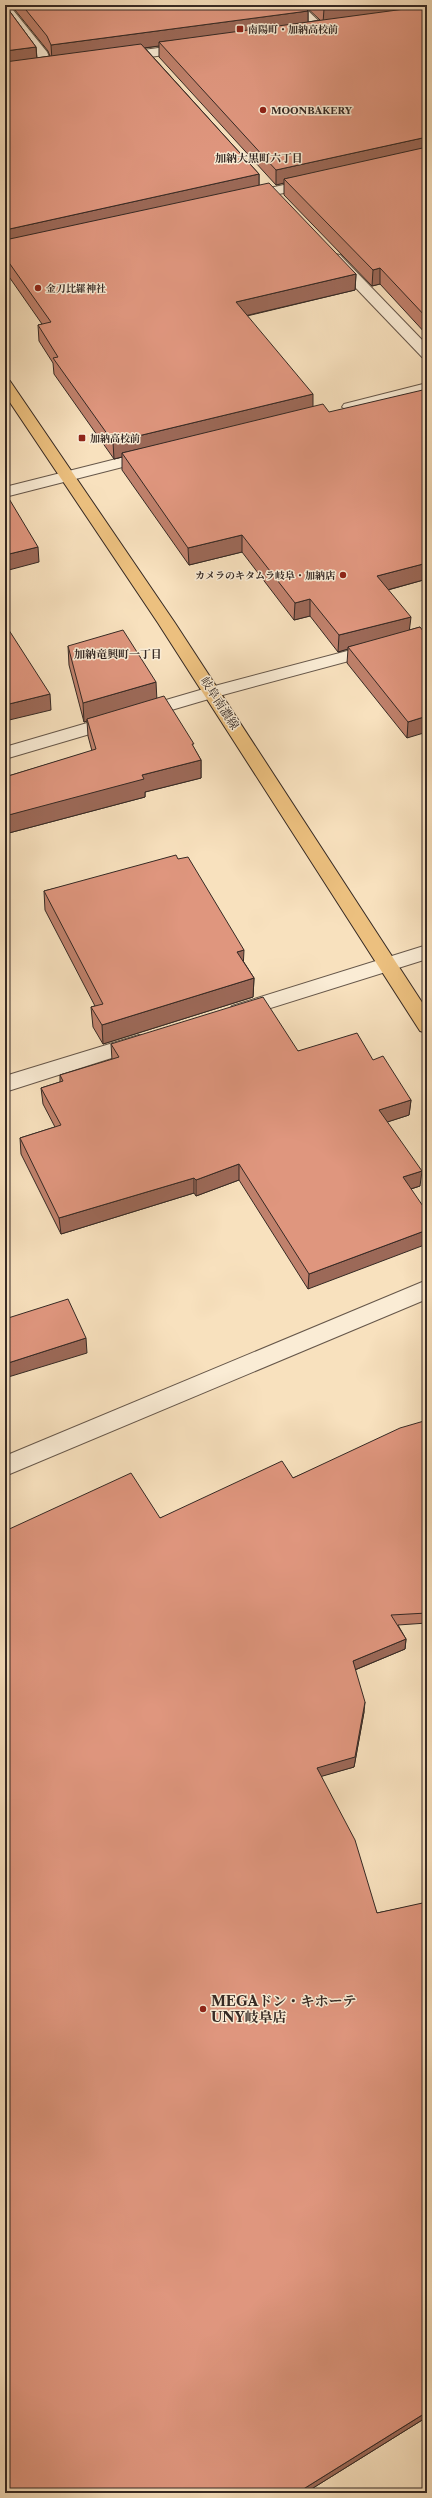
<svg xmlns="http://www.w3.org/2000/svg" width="432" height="2498" font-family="'Libre Caslon Text','Noto Serif JP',serif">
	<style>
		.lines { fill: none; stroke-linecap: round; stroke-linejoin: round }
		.minor-casing { stroke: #66574a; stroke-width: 2 }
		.tertiary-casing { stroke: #66574a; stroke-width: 2 }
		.primary-casing { stroke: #352924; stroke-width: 2 }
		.minor { fill: #faecd5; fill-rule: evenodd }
		.tertiary { fill: #faecd5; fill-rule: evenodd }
		.primary { fill: #ecc07f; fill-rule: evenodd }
		.wall { fill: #c0816c; stroke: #352924 }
		.shaded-wall { fill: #9c6958; stroke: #352924 }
		.building { fill: #df967e; stroke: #352924 }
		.poi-dot { fill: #8f2418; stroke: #faecd5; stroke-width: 1.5 }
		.labels { text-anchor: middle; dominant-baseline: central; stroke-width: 3; stroke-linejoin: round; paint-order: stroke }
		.far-poi-label { font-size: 10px; font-weight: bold; fill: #352924; stroke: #faecd5; text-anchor: start }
		.far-neighbourhood-label { font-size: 11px; font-weight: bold; fill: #352924; stroke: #faecd5 }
		.street-label { font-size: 12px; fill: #352924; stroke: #faecd5 }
		.near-poi-label { font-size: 14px; font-weight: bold; fill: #352924; stroke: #faecd5; text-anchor: start }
	</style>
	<rect width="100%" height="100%" fill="#f8e1be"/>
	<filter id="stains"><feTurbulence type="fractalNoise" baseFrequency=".005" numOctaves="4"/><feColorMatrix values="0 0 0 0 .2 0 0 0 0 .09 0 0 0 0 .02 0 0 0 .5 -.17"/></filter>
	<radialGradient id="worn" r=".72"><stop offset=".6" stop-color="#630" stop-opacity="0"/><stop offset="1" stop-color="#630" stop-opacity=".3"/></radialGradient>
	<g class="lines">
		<g class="minor-casing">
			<g id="minor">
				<polygon points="5,5 9,5 47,52 53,66 51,69 41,69 36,56 5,16"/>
				<polygon points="289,5 302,5 328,30 327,33 317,33"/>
				<polygon points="312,179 319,183 317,186 246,201 239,197 241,194"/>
				<polygon points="335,254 340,255 427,345 427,359 422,357 330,261 328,258"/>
				<polygon points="427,383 427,393 350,412 342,407 344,404"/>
				<polygon points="152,450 158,452 160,455 158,458 5,497 5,487"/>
				<polygon points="427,630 427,640 219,696 5,759 5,747 207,688"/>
				<polygon points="427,945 427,959 239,1018 232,1016 229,1011 232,1006"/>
				<polygon points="139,1035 146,1037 149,1042 146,1047 5,1092 5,1076"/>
			</g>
		</g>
		<g class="tertiary-casing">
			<g id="tertiary">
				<polygon points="188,44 194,48 193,51 121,61 115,57 121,53"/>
				<polygon points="427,1280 427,1299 5,1476 5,1456"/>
			</g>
		</g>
		<g class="primary-casing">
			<polygon id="primary" points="5,379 10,381 175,623 427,1010 427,1033 420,1031 158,623 5,395"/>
		</g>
		<use href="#minor" class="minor"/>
		<use href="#tertiary" class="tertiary"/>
		<use href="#primary" class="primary"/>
	</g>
	<g class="wall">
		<polygon points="5,5 36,47 37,58 50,56 48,51 11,5 302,5 308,11 308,22 320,20 304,5 427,5 427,335 380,284 372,286 284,195 284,183 276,185 159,57 159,46 145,48 259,174 259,185 356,274 355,290 247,316 313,407 427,579 388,590 410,630 420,627 407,738 347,663 348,649 338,652 310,616 294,620 242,552 189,565 122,470 122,457 114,459 54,374 53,363 39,341 38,325 42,324 5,271"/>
		<polygon points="68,646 156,698 194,748 201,760 201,778 145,792 145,797 5,834 5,777 92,751 88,736 87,721 84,722 69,665"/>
		<polygon points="178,859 254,978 253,997 103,1044 93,1027 91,1007 95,1006 45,910 44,891"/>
		<polygon points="111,1044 298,1051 373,1060 411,1100 409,1115 387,1122 420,1186 411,1189 308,1289 239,1180 196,1196 194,1193 61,1234 21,1154 20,1138 55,1127 43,1104 41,1088 60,1082 60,1075 112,1060"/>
		<polygon points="427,1421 427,1623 398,1625 406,1639 405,1649 355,1670 364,1712 354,1767 321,1776 377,1913 427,1903 427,2417 305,2493 5,2493 160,1518 293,1478"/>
	</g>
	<g class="shaded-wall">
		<polygon points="352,5 427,5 427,10 323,23 324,9"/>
		<polygon points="308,11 308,26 159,42 159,46 52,60 51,45"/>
		<polygon points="36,47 37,62 5,66 5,51"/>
		<polygon points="427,137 427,152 284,179 284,183 276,185 276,170"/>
		<polygon points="259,174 259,189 5,245 5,230"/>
		<polygon points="380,268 380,284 372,286 373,270"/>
		<polygon points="356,274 355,290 236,318 236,302"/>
		<polygon points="313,394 313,410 122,453 122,457 114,459 113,442"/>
		<polygon points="242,535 242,552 189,565 188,548"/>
		<polygon points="38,547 39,562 5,571 5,555"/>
		<polygon points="427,563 427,579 376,593 377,576"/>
		<polygon points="310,599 310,616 294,620 295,603"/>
		<polygon points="411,617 409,633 348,647 348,649 338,652 339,635"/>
		<polygon points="156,682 157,701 87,719 87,721 84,722 83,703"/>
		<polygon points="50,694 51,710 5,721 5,705"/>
		<polygon points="427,716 427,732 407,738 408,722"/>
		<polygon points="201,760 201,778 145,792 145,797 5,834 5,816 142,775"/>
		<polygon points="244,950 243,969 237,952"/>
		<polygon points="254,978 253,997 103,1044 102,1025"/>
		<polygon points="411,1100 409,1115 378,1125 379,1110"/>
		<polygon points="239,1164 239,1180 196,1196 196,1180"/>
		<polygon points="422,1171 420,1186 401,1192 403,1177"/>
		<polygon points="194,1178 194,1193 61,1234 59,1218"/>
		<polygon points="427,1230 427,1244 308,1289 309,1274"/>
		<polygon points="86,1338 87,1353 5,1378 5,1364"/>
		<polygon points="406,1639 405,1649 352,1671 353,1661"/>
		<polygon points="365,1702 364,1712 354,1767 316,1778 317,1768"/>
		<polygon points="427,2412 427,2417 305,2493 297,2493"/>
	</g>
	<g class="building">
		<polygon points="5,5 36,47 5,51"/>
		<polygon points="22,5 302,5 308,11 51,45 47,36"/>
		<polygon points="320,5 352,5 324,9"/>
		<polygon points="427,6 427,137 276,170 159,42"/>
		<polygon points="141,44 259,174 5,230 5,62"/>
		<polygon points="427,147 427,318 380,268 373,270 284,179"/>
		<polygon points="269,183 356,274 236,302 313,394 113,442 53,358 58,357 38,325 51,322 5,257 5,240"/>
		<polygon points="427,389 427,563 377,576 411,617 339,635 310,599 295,603 242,535 188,548 122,453 323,404 329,412"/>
		<polygon points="5,492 38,547 5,555"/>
		<polygon points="5,624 50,694 5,705"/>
		<polygon points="420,627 427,636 427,716 408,722 348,647"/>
		<polygon points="123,630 156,682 83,703 68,646"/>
		<polygon points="164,696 194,744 192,744 201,760 142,775 144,779 5,816 5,777 96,749 87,719"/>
		<polygon points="176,855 178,859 188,857 244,950 237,952 254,978 102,1025 91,1007 103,1004 44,891"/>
		<polygon points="263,997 298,1051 357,1033 373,1060 383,1056 411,1100 379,1110 422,1171 403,1177 427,1212 427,1230 309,1274 239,1164 196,1180 194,1178 59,1218 20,1138 61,1125 41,1088 63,1081 60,1075 119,1057 111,1044"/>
		<polygon points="68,1299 86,1338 5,1364 5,1319"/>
		<polygon points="424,1421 427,1421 427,1613 391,1615 406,1639 353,1661 365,1702 355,1757 317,1768 355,1840 377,1913 427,1902 427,2412 297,2493 5,2493 5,1531 131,1473 160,1518 282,1461 293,1478 400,1428"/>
	</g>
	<g class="poi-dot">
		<rect x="236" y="25" width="8" height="8" rx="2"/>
		<circle cx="263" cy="110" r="4"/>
		<circle cx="38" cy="288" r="4"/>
		<rect x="78" y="434" width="8" height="8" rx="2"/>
		<circle cx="343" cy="575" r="4"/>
		<circle cx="203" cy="2009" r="4"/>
	</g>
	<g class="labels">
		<g class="far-poi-label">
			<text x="248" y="29">南陽町・加納高校前</text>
			<text x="271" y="110">MOONBAKERY</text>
			<text x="46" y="288">金刀比羅神社</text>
			<text x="90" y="438">加納高校前</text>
			<text x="335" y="575" text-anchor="end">カメラのキタムラ岐阜・加納店</text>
		</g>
		<g class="far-neighbourhood-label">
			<text x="259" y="158">加納大黒町六丁目</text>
			<text x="118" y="654">加納竜興町一丁目</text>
		</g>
		<g class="street-label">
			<text transform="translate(220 703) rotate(57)">岐阜南濃線</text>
		</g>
		<g class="near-poi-label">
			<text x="211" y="2001">MEGAドン・キホーテ<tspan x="211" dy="16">UNY岐阜店</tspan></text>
		</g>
	</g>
	<rect width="432" height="2498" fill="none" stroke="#f8e1be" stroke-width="20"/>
	<rect x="6" y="6" width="420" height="2486" fill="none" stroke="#352924" stroke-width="2"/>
	<rect x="10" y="10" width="412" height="2478" fill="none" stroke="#352924"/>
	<rect width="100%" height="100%" filter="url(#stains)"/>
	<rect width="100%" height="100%" fill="url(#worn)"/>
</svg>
